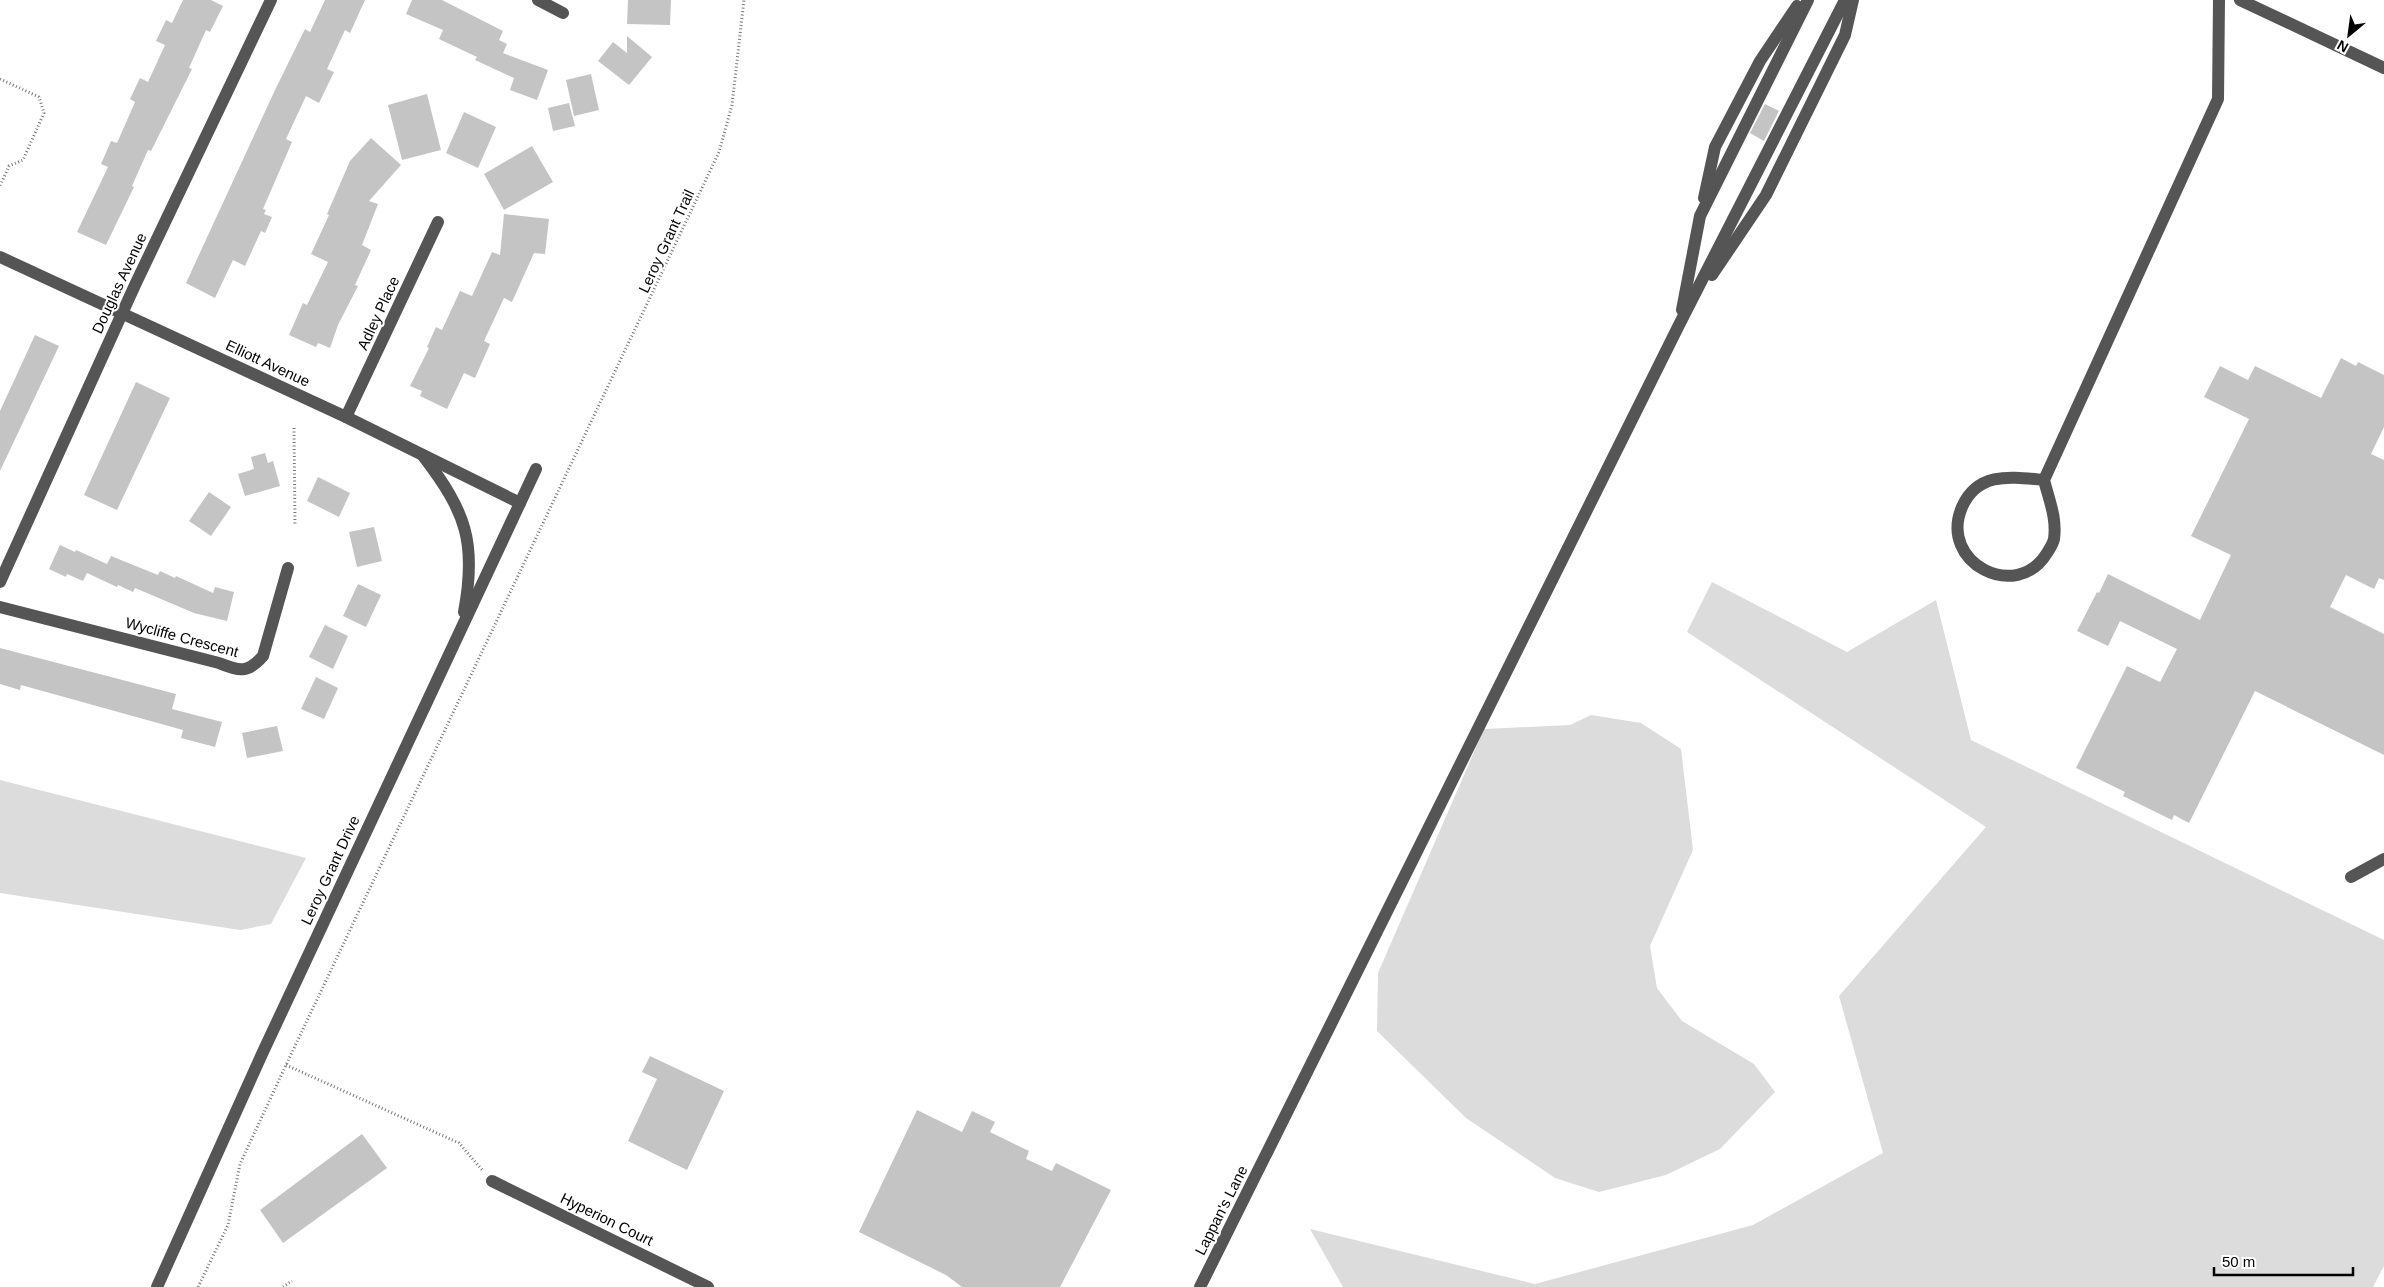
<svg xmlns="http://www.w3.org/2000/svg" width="2384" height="1287" font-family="Arial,sans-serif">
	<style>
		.green { fill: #dcdcdc }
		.building { fill: #c4c4c4 }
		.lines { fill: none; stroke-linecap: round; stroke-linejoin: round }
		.path { stroke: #777; stroke-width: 3; stroke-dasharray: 1 2.5; stroke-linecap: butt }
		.minor { stroke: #555; stroke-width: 12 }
		.labels { text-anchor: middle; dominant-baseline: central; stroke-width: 4; stroke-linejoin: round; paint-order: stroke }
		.street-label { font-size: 15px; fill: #000; stroke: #fff }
	</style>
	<rect width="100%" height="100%" fill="#fff"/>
	<g class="green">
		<polygon points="1712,582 1847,652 1936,600 1971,740 2384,940 2384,1266 2373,1287 1343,1287 1310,1229 1535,1284 1753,1225 1883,1153 1839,996 1986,827 1687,632"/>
		<polygon points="1591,715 1641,723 1681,749 1693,850 1650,946 1657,988 1682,1021 1754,1064 1775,1092 1720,1149 1666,1175 1599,1192 1555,1178 1466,1118 1377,1031 1378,973 1484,729 1570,725"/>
		<polygon points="0,780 306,858 271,924 240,930 0,893"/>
	</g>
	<g class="building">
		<polygon points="183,0 211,0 223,6 210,32 206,30 189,68 192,69 151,151 148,150 132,186 134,187 106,245 77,232 108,167 101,164 111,141 117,143 135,102 130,99 140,78 148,82 165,45 156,41 166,20 172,23"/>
		<polygon points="325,0 365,0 350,33 345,30 327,69 334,72 319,103 306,96 286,139 292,142 263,209 266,210 264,214 272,217 265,233 261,231 245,266 233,260 215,298 186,283 275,90 305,29 310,32"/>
		<polygon points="412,0 442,0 503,31 499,40 507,44 503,53 548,70 537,100 510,90 514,78 475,60 477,57 439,39 443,30 406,14"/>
		<polygon points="628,0 671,0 670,25 627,24"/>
		<polygon points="627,36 652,57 629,85 598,61 613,42 627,53"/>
		<polygon points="591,74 599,110 574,116 566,80"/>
		<polygon points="427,94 441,150 402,160 388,105"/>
		<polygon points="569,103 575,126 553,131 548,108"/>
		<polygon points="1765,104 1779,111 1764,141 1750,133"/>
		<polygon points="464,112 496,127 478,168 446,153"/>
		<polygon points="371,138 401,165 369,201 378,204 362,245 371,250 355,285 358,286 338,325 330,348 318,343 316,347 289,335 303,303 307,305 328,262 311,254 329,215 327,214 350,161"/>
		<polygon points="532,146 553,182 504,210 484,174"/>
		<polygon points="504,214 549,219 545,254 534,253 512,302 504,298 484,341 490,344 475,378 464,373 447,409 420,396 422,391 410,386 429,348 427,347 436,327 442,330 460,291 472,296 492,252 500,255"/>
		<polygon points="35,335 59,346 0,471 0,411"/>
		<polygon points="2341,358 2356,366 2358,362 2384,375 2384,427 2371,454 2384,460 2384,580 2379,578 2374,589 2346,575 2330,607 2384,634 2384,755 2255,691 2189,823 2174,815 2172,820 2123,796 2125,792 2076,768 2127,666 2160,682 2177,649 2120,621 2108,646 2077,631 2097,592 2099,593 2108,574 2200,620 2231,555 2191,536 2249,419 2204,397 2220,366 2248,380 2255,366 2321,398"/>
		<polygon points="136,382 170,398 117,510 84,495"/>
		<polygon points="265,453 268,463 273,461 280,486 245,496 238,474 254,469 251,457"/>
		<polygon points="318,477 350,493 339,517 307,501"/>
		<polygon points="209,492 231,507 211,536 189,521"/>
		<polygon points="374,527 382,561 357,567 349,532"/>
		<polygon points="60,545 75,552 76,550 107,564 111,556 158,575 160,571 175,578 176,576 213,593 215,587 234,592 227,621 194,613 135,588 133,592 118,585 117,587 87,573 83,581 67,574 66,577 49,569"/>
		<polygon points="358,584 381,595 366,627 343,616"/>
		<polygon points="325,625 348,636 333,669 309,657"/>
		<polygon points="0,648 176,694 172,709 222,722 215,747 181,738 183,730 21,685 20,690 0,684"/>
		<polygon points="316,677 338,688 324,719 301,709"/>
		<polygon points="277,726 283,751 247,758 242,733"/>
		<polygon points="650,1056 724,1091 687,1170 628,1141 657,1079 642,1072"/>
		<polygon points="917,1110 962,1132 972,1111 995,1122 990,1132 1029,1151 1026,1159 1052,1171 1056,1163 1111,1190 1060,1287 962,1287 946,1275 859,1232"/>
		<polygon points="362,1134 387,1168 283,1243 260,1210"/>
	</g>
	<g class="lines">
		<g class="path">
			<polyline points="0,79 39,97 44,113 23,160 9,166 0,186"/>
			<polyline points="294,428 295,526"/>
			<polyline points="286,1065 459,1143 483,1171"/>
			<polyline points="198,1287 228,1225 240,1164 286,1065 719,152 732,105 744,0"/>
			<polyline points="283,1287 292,1281"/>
		</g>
		<g class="minor">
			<polyline points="538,0 563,13"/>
			<polyline points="2240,0 2384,68"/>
			<polyline points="1704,198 1715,147 1760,61 1797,6"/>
			<polyline points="0,257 346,417 520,503"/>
			<polyline points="1712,275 1766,195 1845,35 1853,0"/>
			<polyline points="1682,310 1700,216 1808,0"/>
			<polyline points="346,417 438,222"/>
			<path d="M424,457c42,55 53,86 40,155"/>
			<path d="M2044,480c-32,-3 -66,-9 -82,27 -24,56 55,96 85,46 3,-5 6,-9 7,-14 3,-21 -5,-39 -10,-59l174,-381 1,-99"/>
			<polyline points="0,582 135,285 271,0"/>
			<path d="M0,607l219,56c21,8 28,11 44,-7l25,-88"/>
			<polyline points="2351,877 2384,859"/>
			<polyline points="492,1181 708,1287"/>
			<polyline points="157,1287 262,1054 536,469"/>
			<polyline points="1200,1287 1679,325 1845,0"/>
		</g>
	</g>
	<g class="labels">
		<g class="street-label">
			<text transform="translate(666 241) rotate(-65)">Leroy Grant Trail</text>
			<text transform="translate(119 283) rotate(-65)">Douglas Avenue</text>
			<text transform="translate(378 313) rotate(-65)">Adley Place</text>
			<text transform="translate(268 363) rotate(25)">Elliott Avenue</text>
			<text transform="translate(182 637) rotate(15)">Wycliffe Crescent</text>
			<text transform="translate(330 870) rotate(-65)">Leroy Grant Drive</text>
			<text transform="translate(1221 1210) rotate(-63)">Lappan's Lane</text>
			<text transform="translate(607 1219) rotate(26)">Hyperion Court</text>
		</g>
	</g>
	<g transform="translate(2349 35) rotate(209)" stroke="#ffffff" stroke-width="4" paint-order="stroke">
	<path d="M0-4L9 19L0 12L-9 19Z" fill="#000000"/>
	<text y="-8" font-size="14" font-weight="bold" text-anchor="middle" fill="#000000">N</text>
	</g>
	<path d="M2214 1267v8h139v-8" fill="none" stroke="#000000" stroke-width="2.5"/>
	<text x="2222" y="1267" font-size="15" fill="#000000" stroke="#ffffff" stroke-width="4" paint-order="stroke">50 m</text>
</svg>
